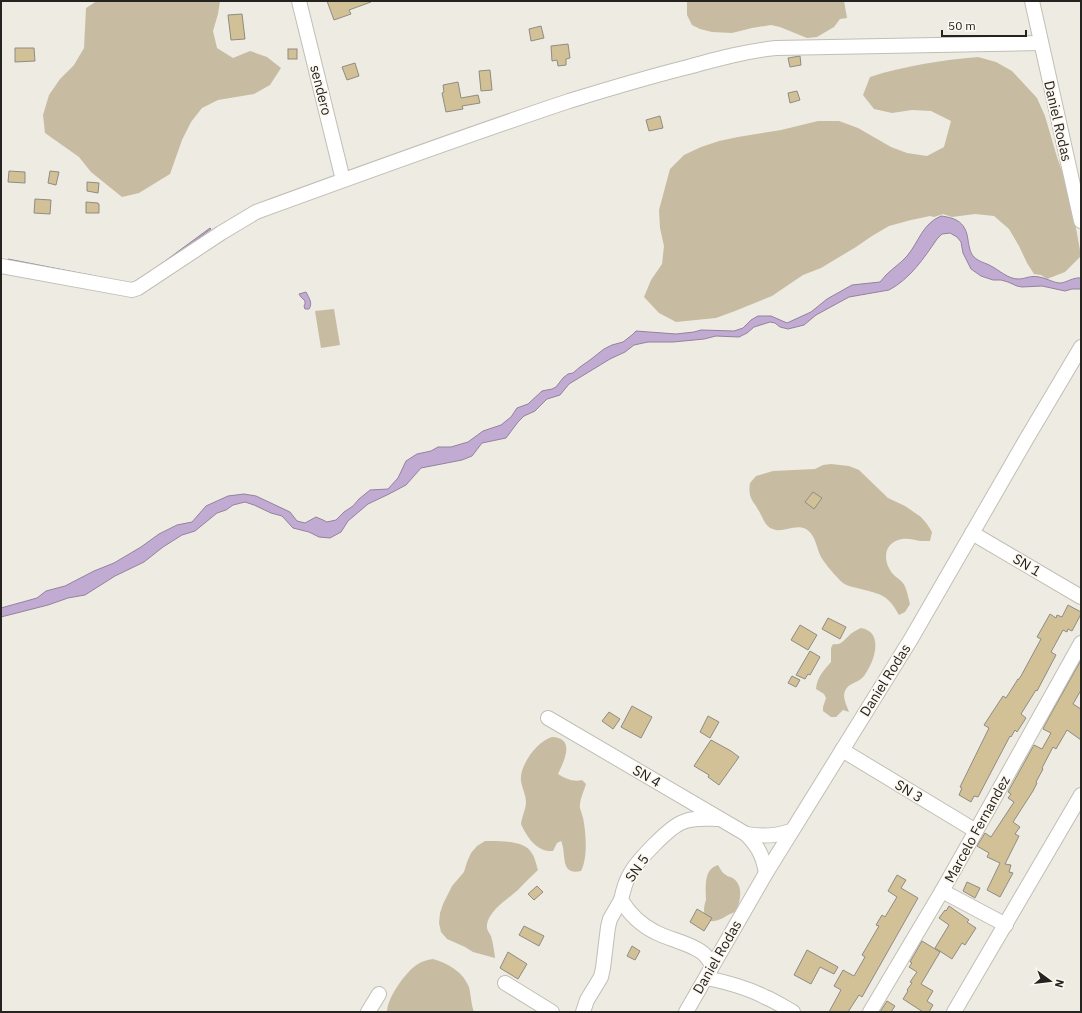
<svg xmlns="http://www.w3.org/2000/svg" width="1082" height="1013" font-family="'IBM Plex Sans',sans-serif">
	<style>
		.green { fill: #c7bca2 }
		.water { fill: #c2abd2; stroke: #93829d }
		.building { fill: #d2c096; stroke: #8f8c84 }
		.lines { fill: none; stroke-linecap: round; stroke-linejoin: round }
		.minor-casing { stroke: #c1beb6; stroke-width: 16 }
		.minor { stroke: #fff; stroke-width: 14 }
		.labels { text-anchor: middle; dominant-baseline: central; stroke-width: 3.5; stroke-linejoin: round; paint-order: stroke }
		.street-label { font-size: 14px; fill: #252320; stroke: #fcf8f0 }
	</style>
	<rect width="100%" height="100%" fill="#eeebe2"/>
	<g class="green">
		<polygon points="97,1 220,1 218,14 213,31 217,48 233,58 250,51 267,57 281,68 270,85 254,94 218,100 202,108 191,122 182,140 170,174 139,193 122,197 91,172 79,157 45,133 43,115 49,95 60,79 74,65 84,48 86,8"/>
		<polygon points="687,1 844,1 847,18 840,19 834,27 817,37 807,38 780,27 771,25 752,28 732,33 712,32 700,29 692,25 687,15"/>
		<path d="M978,57l18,5 16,9 25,27 8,18 12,41 7,20 10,40 7,39 -16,16 -18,7 -6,-4 -7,-1 -7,-11 -8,-17 -10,-17 -15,-13 -19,-2 -23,3 -9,-3 -9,3 -4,-1 -19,4 -22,6 -17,10 -16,11 -35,21 -18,7 -31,21 -37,15 -19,7 -40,4 -17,-9 -15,-16 7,-17 11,-16 2,-18 -4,-18 -1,-18 11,-41 14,-14 17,-8 18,-6 19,-4 43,-7 37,-9h21l19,7 33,19 16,6 20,3 17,-9 7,-26 -20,-10 -19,-1 -20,3 -18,-4 -11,-14 7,-18c33,-11 73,-17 108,-20z"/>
		<polygon points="334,309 340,345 321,348 315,311"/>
		<path d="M831,464l18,2 10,4 29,28 17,8 16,11 6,7 5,8 -2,9c-3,0 -7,0 -10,0 -6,-1 -11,-3 -18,-2 -16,3 -20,17 -12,31 3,6 9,8 13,13 4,6 5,14 7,21l-5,8 -6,3c-12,-22 -20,-21 -42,-27 -4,-1 -10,-2 -14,-5 -4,-3 -17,-18 -20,-23 -7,-10 -6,-24 -17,-31 -10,-5 -22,3 -30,1 -12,-2 -13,-14 -19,-22 -1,-3 -4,-5 -5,-8 -3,-5 -3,-12 -2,-17l6,-7 17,-5 42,-2 8,-4z"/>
		<path d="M861,628c24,4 13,35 3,48 -5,7 -15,6 -19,15 -3,6 2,15 4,21l-6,-2 -7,7h-5l-8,-6v-4l3,-9 -2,-4 -8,-5c1,-12 8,-19 15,-27v-14l2,-4c9,2 12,-6 19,-11 3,-2 6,-4 9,-5z"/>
		<path d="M552,737c24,1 12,24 6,37 8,5 15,8 24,6l4,4c-2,7 -7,17 -6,24 1,3 2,7 3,10 3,14 5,40 -2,53 -22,5 -14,-18 -20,-30l-4,2 -4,8c-17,1 -26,-14 -32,-27 1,-8 5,-15 5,-22 0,-7 -4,-14 -5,-21 -2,-15 16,-40 31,-44z"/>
		<path d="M485,841c13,0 39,-1 46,11 4,5 5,12 7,18 -7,7 -14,13 -20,20 -10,9 -32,22 -31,38 0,2 3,6 4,8 2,7 3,14 4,22l-22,-6 -8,-5 -18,-8 -6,-7 -2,-9 1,-10 3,-9 9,-18 12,-14 3,-10 4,-9 6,-7z"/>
		<path d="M718,865c2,3 4,8 8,10 2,2 6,2 8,4 10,8 6,23 2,33 -10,2 -20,14 -30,7 -1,-3 -2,-6 -2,-9 0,-4 1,-7 2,-10 0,-12 -3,-31 12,-35z"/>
		<path d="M433,959c15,4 30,13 36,28 2,8 2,17 5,25h-87c0,-14 19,-41 31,-48 5,-3 9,-4 15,-5z"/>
	</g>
	<g class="water">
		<path d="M941,216c16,2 25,7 27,24 1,6 2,13 6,17 5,5 12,6 17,9 8,4 17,13 27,13 8,0 12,-4 21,-2 7,1 15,6 21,6 6,0 13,-6 21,-5v11h-9l-7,2 -23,-5 -20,1 -5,-1 -9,-4 -7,-2h-8l-12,-4 -10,-7 -8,-16 -2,-11 -4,-5 -7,-4 -8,1 -5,5c-13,19 -27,40 -48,51l-40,7 -33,18 -12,10 -16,4 -8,-2 -5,-4 -5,-1 -16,5 -7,6 -8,4 -23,-1 -12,3 -10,1 -21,2h-25l-14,3 -9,7 -15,7 -41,25 -9,11 -13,4 -12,12 -11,5 -6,6 -12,16 -24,5 -10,13 -10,4 -41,8 -15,17 -17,9 -21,10 -20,17 -7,11 -11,6 -11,-1 -10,-5 -16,-4 -11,-12 -11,-3 -17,-8 -9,-3 -12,3 -7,5 -9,3 -22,18 -13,4 -19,12 -19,15 -29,14 -30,19 -17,3 -20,7 -47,12v-9l36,-10 9,-7 19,-5 29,-15 20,-8 27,-16 18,-13 18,-9 15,-3 14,-16 22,-10 16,-2 12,2 34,16 7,9 8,2 11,-6 7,3 4,2 9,-2 8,-8 9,-6 6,-7 11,-9 18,-1 10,-11 8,-17 11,-7 14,-3 7,-4h13l17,-5 15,-11 18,-6 10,-8 6,-9 11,-4 14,-13 10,-2 4,-2 7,-9 5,-4 5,-1 7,-6 10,-7 14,-11 8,-4 11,-3 9,-7 4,-4 40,3 18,-2 7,-2 33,1 9,-3 8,-8 7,-4h13l16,7 24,-11 16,-13 25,-14 28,-3c2,-2 4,-5 6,-7 7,-7 15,-12 21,-19 12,-14 15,-32 34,-40z"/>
		<polygon points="210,228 211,229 139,282 129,284 129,283 138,281"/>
		<polygon points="8,259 110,279 109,280 8,260"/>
		<path d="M306,292c3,6 7,11 3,17h-4l-1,-3 1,-2v-3l-4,-4 -2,-3z"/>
	</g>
	<g class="building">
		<polygon points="327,1 370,1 371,2 349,10 351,14 334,20"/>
		<polygon points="242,14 245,39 231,40 228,15"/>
		<polygon points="541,26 544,38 531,41 529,29"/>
		<polygon points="568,44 570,58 566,59 566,65 558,66 557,60 552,61 551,46"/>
		<polygon points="15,48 34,48 35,61 15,62"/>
		<rect x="288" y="49" width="9" height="10"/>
		<polygon points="800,56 801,65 790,67 788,58"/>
		<polygon points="355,63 359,76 347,80 342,67"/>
		<polygon points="490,70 492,90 481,91 479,71"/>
		<polygon points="458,82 461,98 478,95 480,103 462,106 463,109 446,112 442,93 444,92 443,85"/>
		<polygon points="797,91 800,100 790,103 788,93"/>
		<polygon points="660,116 663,128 649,131 646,120"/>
		<polygon points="9,171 25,172 25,183 8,182"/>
		<polygon points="50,171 59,172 56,185 48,183"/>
		<polygon points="87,182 99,183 98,193 87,191"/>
		<polygon points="35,199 51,200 50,214 34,213"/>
		<polygon points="86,202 98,203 98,204 99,204 99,213 86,213"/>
		<polygon points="813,492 822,498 814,509 805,502"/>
		<polygon points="1068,605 1081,612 1081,614 1072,631 1068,629 1067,632 1063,630 1051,652 1056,655 1037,691 1036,690 1021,714 1026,718 1017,732 1015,730 1011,737 1010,736 978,797 974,796 971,802 959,795 962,788 960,787 989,728 984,725 1003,696 1006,698 1018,679 1018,680 1021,676 1041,639 1037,637 1050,614 1056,618 1057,615 1062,617"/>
		<polygon points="828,618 846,627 840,639 822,629"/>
		<polygon points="800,625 817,635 808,650 791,640"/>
		<polygon points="810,651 820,657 810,675 808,674 805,679 796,675"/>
		<polygon points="1081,660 1081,690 1073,704 1081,709 1081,740 1067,730 1056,749 1053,747 1042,768 1043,769 1036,782 1037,783 1033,791 1013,822 1020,827 1015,834 1019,836 1005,864 1011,865 1009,872 1013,873 1000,897 987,890 1000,863 987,857 989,853 977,846 985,833 991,837 1014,802 1008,798 1011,794 1008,792 1034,745 1042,749 1051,733 1043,729 1047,721"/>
		<polygon points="792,676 800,680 796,687 788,683"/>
		<polygon points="632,706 652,717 641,738 621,727"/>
		<polygon points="609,712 620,719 613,729 602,721"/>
		<polygon points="708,716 719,722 710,738 700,732"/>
		<polygon points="711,740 731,751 739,757 719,785 708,777 709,775 694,766"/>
		<polygon points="897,875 906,880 901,888 918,898 862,997 859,995 848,1012 829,1012 841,990 834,986 843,970 854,976 865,957 862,955 879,926 876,925 882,915 885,917 897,897 888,891"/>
		<polygon points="967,882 980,888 975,898 963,891"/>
		<polygon points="537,886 543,892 534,900 528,894"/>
		<polygon points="949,906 969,920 967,922 976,928 965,945 962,943 952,959 935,948 949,925 939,918 945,910 946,911"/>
		<polygon points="697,909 712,918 704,931 690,922"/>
		<polygon points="524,926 544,936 539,946 519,935"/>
		<polygon points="922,941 940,952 921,984 933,991 927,1001 933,1005 929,1012 923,1012 903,999 908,991 907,990 912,983 910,982 917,972 909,967 912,963 910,962"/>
		<polygon points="632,946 640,951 635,960 627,956"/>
		<polygon points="807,950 838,967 834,974 820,967 811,984 794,975"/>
		<polygon points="508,952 527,964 518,979 500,968"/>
		<polygon points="887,1001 895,1006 891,1012 880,1012"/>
	</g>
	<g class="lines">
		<g class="minor-casing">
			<g id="minor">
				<polyline points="299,1 343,180"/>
				<polyline points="1032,1 1081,221"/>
				<path d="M1,266l131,24 6,-2 83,-55 35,-21c104,-38 208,-76 313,-111 39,-12 79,-24 119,-34 29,-8 58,-16 88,-19l265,-5"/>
				<polyline points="972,533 1081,597"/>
				<path d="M548,718l198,116c12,12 17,22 20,39"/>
				<polyline points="842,750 976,831"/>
				<path d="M746,834c16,3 30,2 45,-3"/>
				<polyline points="942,891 1006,925"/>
				<path d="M712,965c-2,-3 -4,-7 -7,-10 -9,-10 -37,-16 -50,-23 -14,-7 -26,-19 -34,-32 2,-9 4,-18 9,-26 7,-13 39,-47 53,-52 11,-5 25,-3 37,-3"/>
				<path d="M706,978c20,4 40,9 59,19 10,4 19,10 28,15"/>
				<polyline points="505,983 552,1012"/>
				<polyline points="368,1012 379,994"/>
				<polyline points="583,1012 587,1000 601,977 603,968 608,927 610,919 621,900"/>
				<polyline points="686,1012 766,873 911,639 1027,438 1081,347"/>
				<polyline points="870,1012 942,891 976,831 1081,643"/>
				<polyline points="954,1012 1081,795"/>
			</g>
		</g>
		<use href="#minor" class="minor"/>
	</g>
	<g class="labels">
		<g class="street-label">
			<text transform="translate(321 90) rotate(76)">sendero</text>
			<text transform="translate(1058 121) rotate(77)">Daniel Rodas</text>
			<text transform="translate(1027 565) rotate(31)">SN 1</text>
			<text transform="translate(885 680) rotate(-58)">Daniel Rodas</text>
			<text transform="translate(647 776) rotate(30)">SN 4</text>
			<text transform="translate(909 791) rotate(31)">SN 3</text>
			<text transform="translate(977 829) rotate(-61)">Marcelo Fernandez</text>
			<text transform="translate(637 868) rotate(-55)">SN 5</text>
			<text transform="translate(717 957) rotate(-60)">Daniel Rodas</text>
		</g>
	</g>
	<rect width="1082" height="1013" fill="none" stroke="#252320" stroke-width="4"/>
	<g transform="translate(1050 981) rotate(105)" stroke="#fcf8f0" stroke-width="3" paint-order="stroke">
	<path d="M0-3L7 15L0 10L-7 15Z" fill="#252320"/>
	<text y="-6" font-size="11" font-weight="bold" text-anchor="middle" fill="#252320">N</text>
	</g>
	<path d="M942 30v6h84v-6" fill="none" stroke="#252320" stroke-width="2"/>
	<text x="948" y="30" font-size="12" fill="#252320" stroke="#fcf8f0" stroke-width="3" paint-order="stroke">50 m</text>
</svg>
